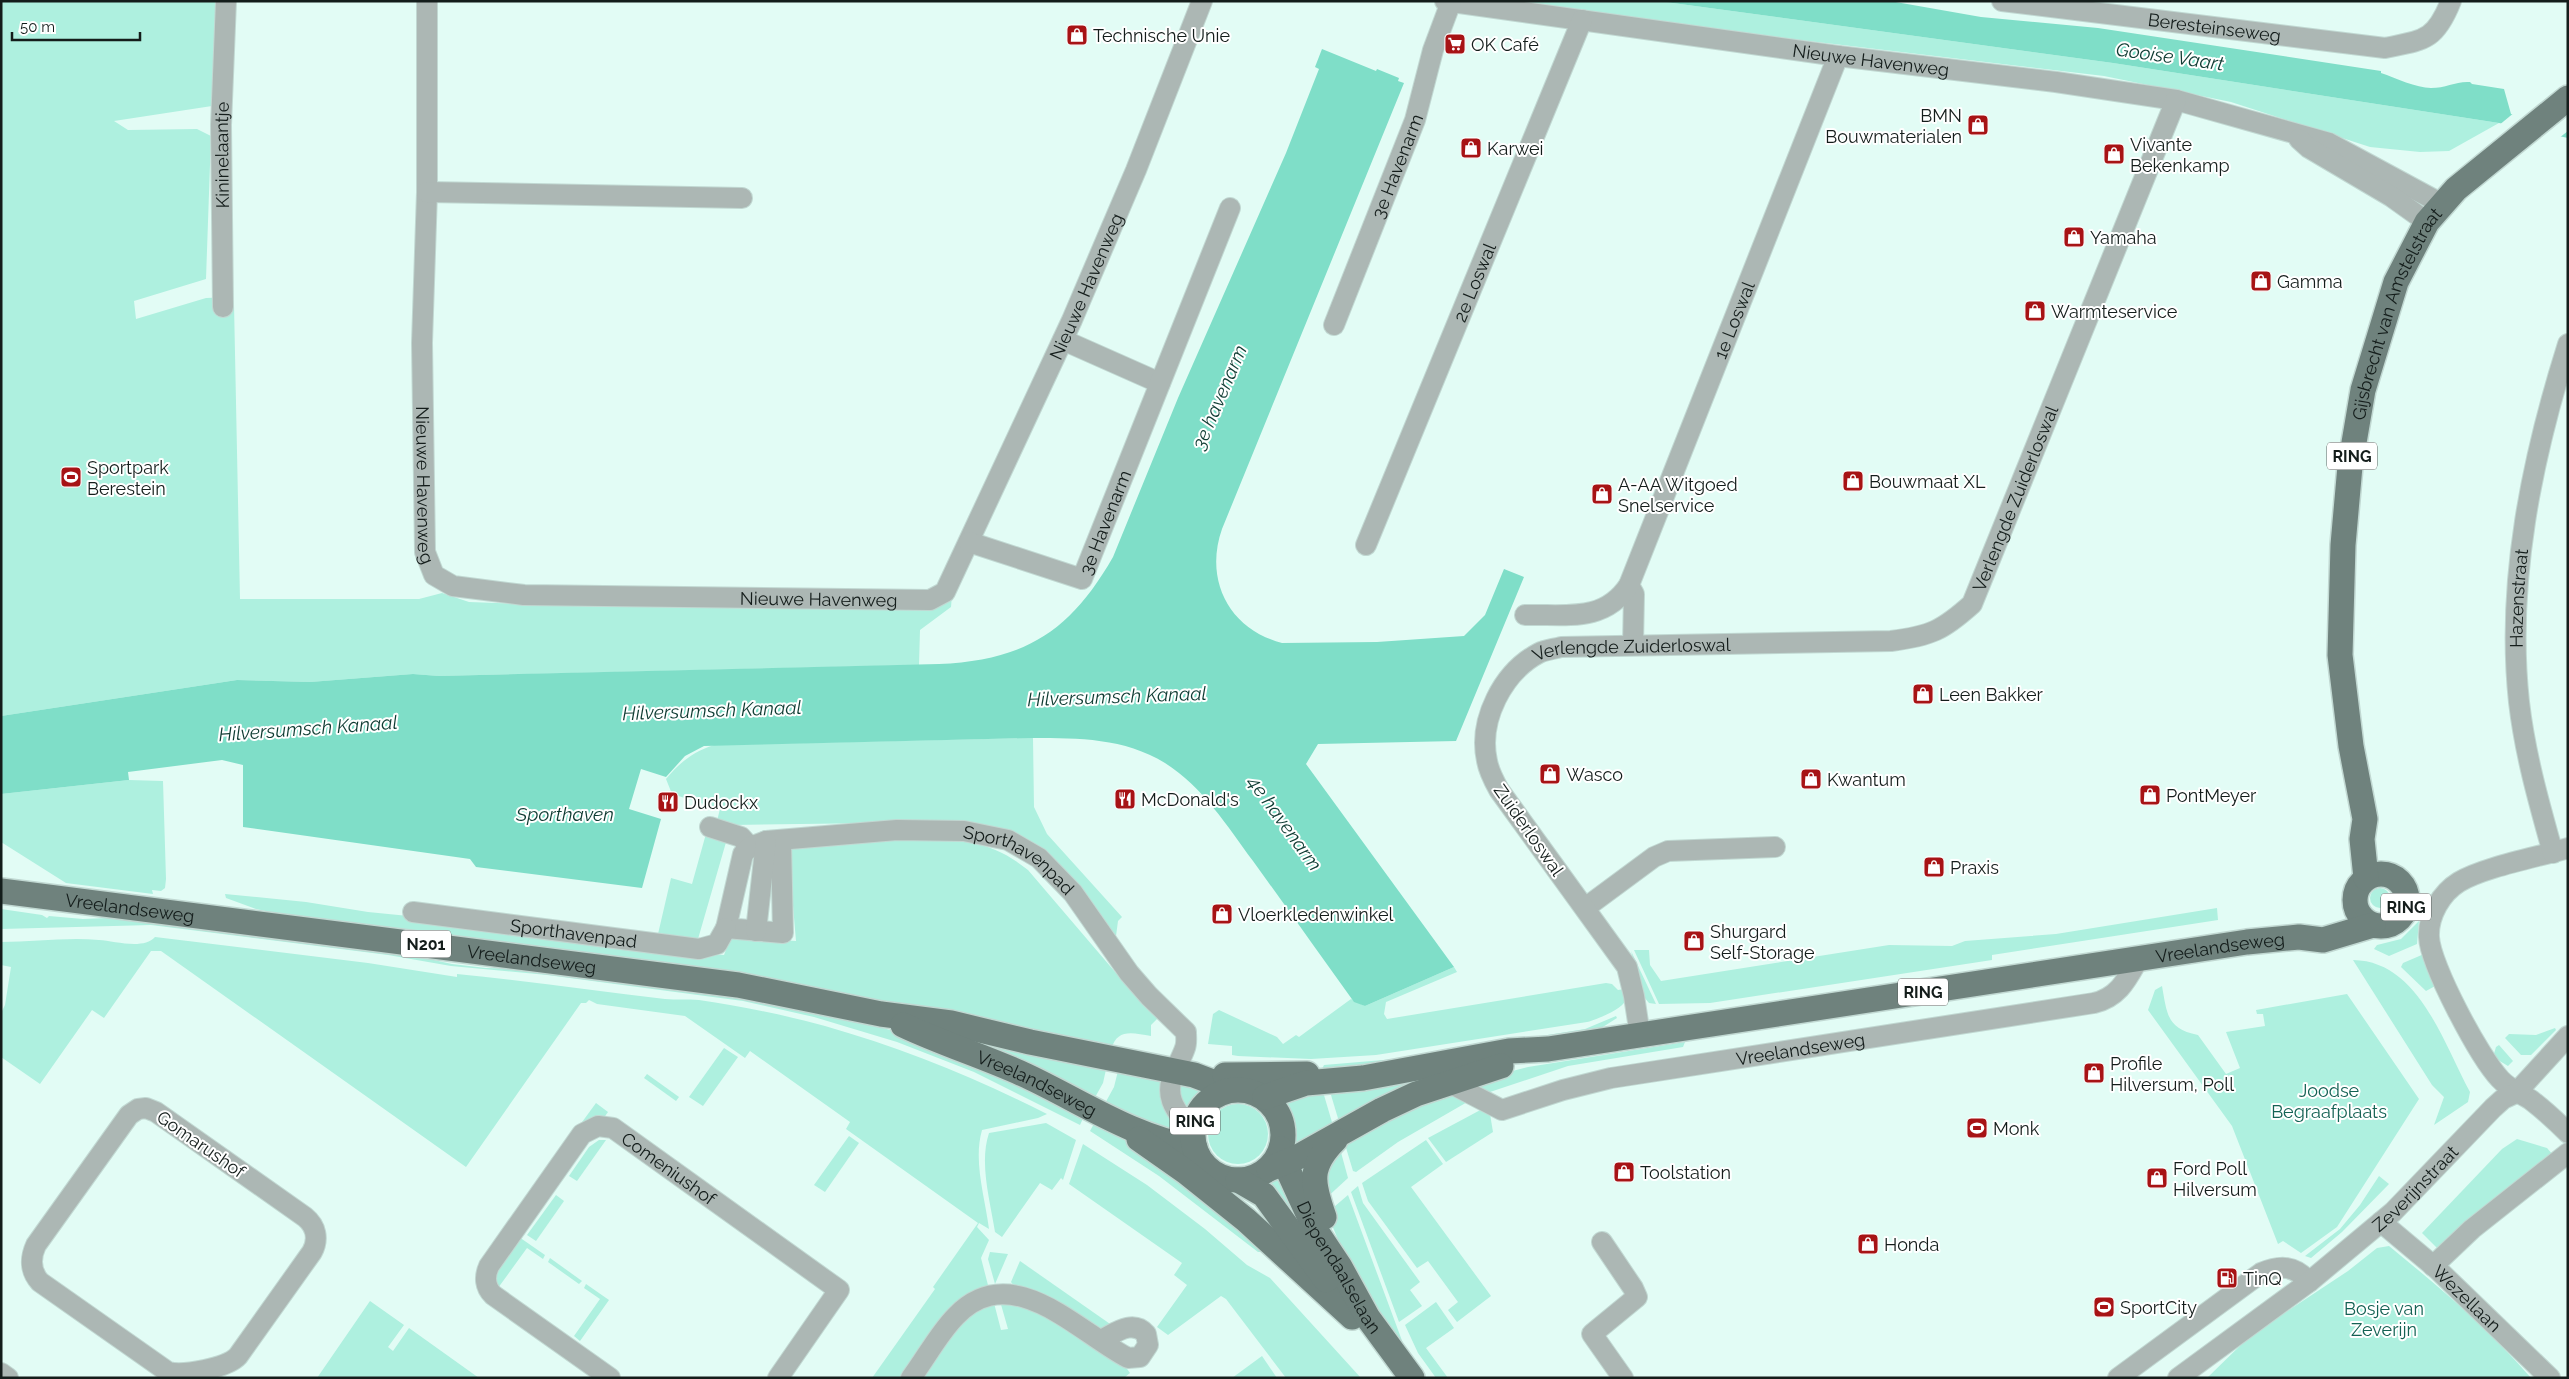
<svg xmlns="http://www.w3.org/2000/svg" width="2569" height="1379" font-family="Raleway,sans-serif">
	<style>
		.green { fill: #aef0df }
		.water { fill: #7fdec8 }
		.pier { fill: #e2fcf5 }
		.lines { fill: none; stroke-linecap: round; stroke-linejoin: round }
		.minor-casing { stroke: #c1d8d2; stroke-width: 22 }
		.major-casing { stroke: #c1d8d2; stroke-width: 28 }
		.minor { stroke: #acb7b4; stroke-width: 20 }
		.major { stroke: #6f827d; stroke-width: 25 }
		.labels { text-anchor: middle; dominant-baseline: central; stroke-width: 4; stroke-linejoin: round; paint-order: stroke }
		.shield { fill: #fff; stroke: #5a615f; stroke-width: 1 }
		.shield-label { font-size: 16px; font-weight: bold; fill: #141d1b }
		.street-label { font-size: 18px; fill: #141d1b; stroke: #fff }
		.poi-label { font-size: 18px; fill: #141d1b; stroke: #fff; text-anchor: start }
		.park-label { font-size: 18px; fill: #146254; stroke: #fff }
		.water-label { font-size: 19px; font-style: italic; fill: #0e3b32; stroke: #fff }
	</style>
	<rect width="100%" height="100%" fill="#e2fcf5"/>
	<g class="green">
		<polygon points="1,1 216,1 212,106 114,121 128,130 197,129 211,136 206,279 134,301 136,319 206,298 232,297 234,304 240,599 419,599 442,593 469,602 571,606 885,610 935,604 952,595 951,607 920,630 919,665 439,676 413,674 310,682 237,680 1,716"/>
		<polygon points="1516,1 1658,1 2113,63 2499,123 2449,151 2420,152 2370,147 2231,102 2104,76 1792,39"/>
		<path d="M1033,738l1,69 13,27 75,83 -4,4 -2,15 -38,-48 -55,-47 -147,-18 -145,2 -33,114 -40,-5 13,-56 21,6 17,-61 7,2 4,-16 -48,-15 -6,-15c14,-17 27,-27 48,-34z"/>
		<polygon points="129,780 163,781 166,879 165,888 161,891 152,890 153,894 66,883 1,842 1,794"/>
		<path d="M922,837c44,4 70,4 106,33l117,137 13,11 -7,7v11c-19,-3 -34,-8 -40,14l-812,-132 -43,-9 -30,-11 -1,-4 81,8 62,10 91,9 235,32 30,2 7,-18 65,4 -8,-94z"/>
		<circle cx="2380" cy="898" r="10"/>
		<polygon points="2217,908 2218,920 1992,955 1992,960 1710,1003 1659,1004 1634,950 1649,950 1650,965 1661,981 1889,945 1952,946 1965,941 2056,934"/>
		<polygon points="1,909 42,915 47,918 49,916 83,919 131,917 393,951 452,964 486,968 539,969 686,986 863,1022 900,1033 1085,1114 1080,1125 974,1072 897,1042 814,1017 743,1001 547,975 451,966 388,955 151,925 1,929"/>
		<polygon points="2419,921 2417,944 2389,956 2374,949 2377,945 2401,939"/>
		<path d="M155,937l213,26 89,14v-3c70,7 138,17 208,25 11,1 22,0 34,1 42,6 85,15 126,26 77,22 151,52 222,88l-9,4 -56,12c-9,31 3,67 7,99l-10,-6 -2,4 12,13 -8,18 8,31 -87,89h-30l63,-89 -2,-2 45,-64 -132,-94 4,-7 -100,-71 -5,7 -60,-42 -88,-12 -8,-4 -3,3h-5l-115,164 -305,-216h-10l-47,67 -12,-8 -52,74 -39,-27v-44l4,-8 6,-38 -10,-2v-23c32,0 66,-5 98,-2 15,1 45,10 56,-3z"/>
		<polygon points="1631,951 1656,1004 1649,1003 1644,997"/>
		<polygon points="2424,954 2437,985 2426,991 2401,967 2403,963"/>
		<path d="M2353,960c66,1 90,83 117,132l-2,10 -34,23 10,-28 -12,-12z"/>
		<path d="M1454,967l3,5 -71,30 -2,12 3,5 219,-36 6,1 6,6 6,-1 1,12c-3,8 -29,19 -38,21l-211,33 -65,4 -73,-3 -6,-1v-9l-24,-2 5,-30 6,-4 58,27 6,7 13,-9 3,2 52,-38 14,7z"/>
		<path d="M2162,986c5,28 5,43 36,49l28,39 14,-6 -14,-36 39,-6 -2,-12h-6l-1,-4 91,-16 72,105 -82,128 -36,26 -18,-12 -5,3 -46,-118 -84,-116 7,-20z"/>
		<polygon points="1616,1016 1617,1018 1595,1032 1389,1065 1322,1069 1324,1065 1395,1059 1585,1029"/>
		<polygon points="2555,1028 2556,1030 2531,1055 2521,1055 2505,1038 2509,1034 2536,1035"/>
		<polygon points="976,1040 1107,1065 1103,1083 1093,1101 976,1045"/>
		<polygon points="1685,1042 1683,1047 1568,1066 1484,1094 1466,1083 1528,1067"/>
		<polygon points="2499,1045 2513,1061 2508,1066 2493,1057 2496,1047"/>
		<polygon points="724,1048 738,1057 703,1106 689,1097"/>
		<polygon points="1119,1067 1165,1076 1185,1136 1103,1107 1114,1087"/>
		<polygon points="647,1074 679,1097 676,1101 644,1078"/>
		<polygon points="1429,1074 1340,1125 1328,1085"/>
		<polygon points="1178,1078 1200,1089 1199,1099 1191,1111 1181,1104"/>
		<polygon points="1321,1085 1334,1129 1294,1153 1288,1147 1289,1123 1277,1100"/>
		<polygon points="1446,1092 1469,1101 1398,1142 1356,1172 1353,1171 1344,1141"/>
		<polygon points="596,1103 608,1112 603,1119 577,1129"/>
		<circle cx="1238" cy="1134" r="30"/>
		<polygon points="1486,1107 1490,1114 1493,1132 1446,1162 1428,1138"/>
		<polygon points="1096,1120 1183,1176 1264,1252 1258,1252 1159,1176 1090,1131"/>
		<path d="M1046,1123l30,17 -13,40 -2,-2 -9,12 -12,-7 -38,54 -7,-5c-5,-32 -16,-69 -6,-99z"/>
		<polygon points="849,1136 859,1143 825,1192 814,1185"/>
		<polygon points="2517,1139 2547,1148 2553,1155 2440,1251 2422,1233 2502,1149"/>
		<polygon points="599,1140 606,1140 577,1181 569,1176 589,1147"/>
		<polygon points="1426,1140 1443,1164 1411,1187 1491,1296 1457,1322 1448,1310 1458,1302 1428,1261 1417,1268 1368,1201 1362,1183"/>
		<polygon points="1083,1144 1147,1185 1205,1229 1247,1265 1270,1278 1361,1378 1286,1378 1226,1299 1221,1296 1168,1335 1157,1327 1187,1285 1174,1275 1182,1263 1069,1184"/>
		<polygon points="1339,1145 1348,1178 1323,1201 1320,1191"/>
		<polygon points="1272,1175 1280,1175 1305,1216 1293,1226 1262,1182"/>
		<polygon points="2379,1176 2389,1184 2342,1232 2311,1258 2305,1256 2340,1229 2360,1205"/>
		<polygon points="1358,1186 1363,1203 1420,1282 1410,1290 1422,1306 1399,1322 1351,1192"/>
		<polygon points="556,1195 564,1201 536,1241 527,1235"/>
		<polygon points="1348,1195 1404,1346 1426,1378 1416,1378 1346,1259 1327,1213"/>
		<polygon points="519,1237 545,1255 543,1259 527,1248 498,1288 495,1273"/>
		<path d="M2389,1246c49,40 100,83 142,132h-324l43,-42 98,-65 29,-23z"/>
		<polygon points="990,1252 1008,1254 995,1284 988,1259"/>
		<polygon points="550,1258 582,1281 579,1284 548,1262"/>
		<polygon points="1020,1261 1113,1326 1097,1329 1015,1287 1011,1282"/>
		<polygon points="586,1284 609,1300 580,1341 574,1336 600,1299 584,1288"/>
		<polygon points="370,1301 404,1325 388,1347 393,1351 409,1328 479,1378 317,1378"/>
		<polygon points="1000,1301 1025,1304 1122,1362 1130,1373 1124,1378 920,1378 963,1318 994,1303 1001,1330 1008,1329"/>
		<polygon points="1436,1302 1454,1328 1426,1348 1448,1378 1436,1378 1418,1353 1405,1325"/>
		<polygon points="1262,1356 1277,1378 1232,1378"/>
	</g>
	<g class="water">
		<path d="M1658,1h232l91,16 117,11 283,43v2c15,5 35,15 50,15 15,0 25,-7 39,-6l2,2 32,5 7,25 57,13v11l-69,-15 -386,-60z"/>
		<path d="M1322,49l54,22 1,-2 22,9 -1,3 6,2 -182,446c-18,51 7,100 60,114l95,-1 87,-6 21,-21 19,-46 20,8 -68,164 -138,3 -12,20 148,203 -89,39 -11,-4c-34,-47 -67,-94 -101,-141 -26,-35 -50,-74 -88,-98 -41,-25 -86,-25 -132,-25l-329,8 -19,10 -19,21 -25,-8 -12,40 32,10 -19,69 -166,-21 -6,-8 -227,-32v-62l-21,-5 -94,12 1,8 -128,14v-78l236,-36 73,2 103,-8 26,2 500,-12c86,-4 131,-32 174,-107l65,-159 108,-245 33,-84 -4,-2z"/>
	</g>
	<polygon class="pier" points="2515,112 2568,125 2568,131 2559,138 2498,126"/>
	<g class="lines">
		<g class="minor-casing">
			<g id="minor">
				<path id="s1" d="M427,1v191l-5,151 3,209 9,23 19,11 71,9 406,5 15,-8 127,-272 64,-150 66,-169"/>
				<path id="s2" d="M1445,1l393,55 218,26 120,18 153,43 113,61"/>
				<path id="s3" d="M2002,1l383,47c39,-8 50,-7 66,-47"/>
				<polyline points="2299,139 2309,148 2392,197 2427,222"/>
				<polyline points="427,192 742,198"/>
				<path id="s4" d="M223,307l-2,-182 5,-124"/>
				<path id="s5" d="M1334,325l81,-205 18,-70 18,-48"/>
				<polyline points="1063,340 1160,383"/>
				<path id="s6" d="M969,542l113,37 148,-371"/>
				<path id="s7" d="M1366,545l216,-525"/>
				<polyline points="1629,585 1634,594 1633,645"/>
				<path id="s8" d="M1525,615c41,-1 79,8 104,-30l209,-529"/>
				<polyline points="710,827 741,837 750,847"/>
				<path id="s9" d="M781,841l2,92 -57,-5 17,-74 7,-7 16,-6 131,-11 67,1 44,9 31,18 34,35 56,80 20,23 37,36c0,5 1,11 -1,16 -6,18 -20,33 -13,53 4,12 15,22 21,34"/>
				<path d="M2568,848c-30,9 -84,19 -109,34 -18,11 -31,34 -30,55 1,28 51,121 71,142 9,10 20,14 31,21 13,10 25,21 37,33"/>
				<path id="s10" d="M2553,853c-14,-50 -28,-99 -34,-151 -13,-120 13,-244 49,-358"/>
				<polyline points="1585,908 1654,857 1668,851 1775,847"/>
				<path id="s11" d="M413,912l286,37 18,-5 9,-16"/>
				<polyline points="756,931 766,841"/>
				<path id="s12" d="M1640,1035l-6,-39 -7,-29 -128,-177c-5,-9 -10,-18 -12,-29 -9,-41 16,-89 52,-108 6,-3 15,-4 22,-6l330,-6c40,-5 52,-11 81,-37l204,-504"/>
				<path id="s13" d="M1450,1083l52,27 61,-20 48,-12 483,-75c25,-6 33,-24 45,-45"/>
				<path d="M146,1108l10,4 149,105c11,9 14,22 7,35l-74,104c-11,12 -55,20 -70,16l-128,-90c-10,-11 -10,-24 -4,-37l93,-130 9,-6z"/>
				<path id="s14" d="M2381,1222l56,47 113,109"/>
				<polyline points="1602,1242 1633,1288 1637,1297 1592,1334 1623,1378"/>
				<polyline points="2433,1266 2472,1229 2568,1153"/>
				<polyline points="1,1373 8,1378"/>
				<path id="s15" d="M610,1378l-117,-83c-8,-8 -9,-18 -4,-29l93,-132 16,-8 15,2 226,162 -61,88"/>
				<path d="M911,1378c15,-20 28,-45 45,-62 56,-58 122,16 172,42l12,-1 8,-12 -2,-11c-13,-15 -31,-1 -45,6"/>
				<path d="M2118,1378l143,-105c19,-8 34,-8 48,9"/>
				<path id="s16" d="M2178,1378l131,-96 84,-70 100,-104 10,-9 13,-6 52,-57"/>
			</g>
		</g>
		<g class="major-casing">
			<g id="major">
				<circle cx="2381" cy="900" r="26"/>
				<path id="s17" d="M2366,878l-4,-39 3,-20 -14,-73 -11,-91 3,-110 7,-79 13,-76 33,-108 31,-60 29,-33 112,-91"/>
				<path id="s18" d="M1,891l737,94 143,29 70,9 79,19 164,33 37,14"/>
				<path id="s19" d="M903,1025c40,19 83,32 124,51 57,27 104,60 168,72"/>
				<polyline points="1225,1075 1307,1074"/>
				<circle cx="1238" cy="1135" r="45"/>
				<path id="s20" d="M1265,1097l41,-14 57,-5 146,-27 39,-2 92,-14 607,-93 52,-5 24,3 50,-15"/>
				<polyline points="1139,1139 1186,1172 1246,1220 1352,1317"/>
				<path id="s21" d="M1281,1149l7,21 28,61 24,36 28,51 44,60"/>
				<polyline points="1269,1169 1298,1157 1382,1110 1416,1094 1501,1066"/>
				<polyline points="1238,1180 1264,1195 1326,1280"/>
				<path d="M1324,1217c-12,-34 -16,-50 11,-77"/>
			</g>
		</g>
		<use href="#minor" class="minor"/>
		<use href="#major" class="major"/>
	</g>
	<defs>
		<g id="shop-square" transform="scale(1.125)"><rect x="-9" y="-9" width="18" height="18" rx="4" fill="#a71315" stroke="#fff"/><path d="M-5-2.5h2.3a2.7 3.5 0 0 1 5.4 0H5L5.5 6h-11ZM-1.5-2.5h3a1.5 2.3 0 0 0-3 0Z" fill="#fff"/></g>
		<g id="supermarket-square" transform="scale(1.125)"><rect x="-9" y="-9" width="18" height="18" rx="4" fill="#a71315" stroke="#fff"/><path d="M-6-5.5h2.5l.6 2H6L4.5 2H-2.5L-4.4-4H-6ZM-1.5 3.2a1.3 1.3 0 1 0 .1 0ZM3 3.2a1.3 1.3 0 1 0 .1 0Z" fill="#fff"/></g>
		<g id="stadium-square" transform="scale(1.125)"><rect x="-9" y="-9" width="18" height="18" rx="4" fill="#a71315" stroke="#fff"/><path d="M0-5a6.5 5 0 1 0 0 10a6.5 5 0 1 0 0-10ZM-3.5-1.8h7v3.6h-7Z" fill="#fff"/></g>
		<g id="restaurant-square" transform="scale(1.125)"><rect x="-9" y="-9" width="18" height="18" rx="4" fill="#a71315" stroke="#fff"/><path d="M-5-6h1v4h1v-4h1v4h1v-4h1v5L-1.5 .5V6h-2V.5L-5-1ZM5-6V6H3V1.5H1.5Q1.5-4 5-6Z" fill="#fff"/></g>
		<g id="fuel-square" transform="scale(1.125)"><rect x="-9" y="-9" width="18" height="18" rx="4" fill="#a71315" stroke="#fff"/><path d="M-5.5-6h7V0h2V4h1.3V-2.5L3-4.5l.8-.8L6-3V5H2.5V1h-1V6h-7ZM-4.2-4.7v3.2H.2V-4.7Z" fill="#fff"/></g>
	</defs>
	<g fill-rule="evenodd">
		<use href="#shop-square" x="1077" y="35"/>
		<use href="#supermarket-square" x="1455" y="44"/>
		<use href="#shop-square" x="1978" y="125"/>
		<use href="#shop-square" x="1471" y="148"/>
		<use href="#shop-square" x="2114" y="154"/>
		<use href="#shop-square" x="2074" y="237"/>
		<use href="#shop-square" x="2261" y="281"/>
		<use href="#shop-square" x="2035" y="311"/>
		<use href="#stadium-square" x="71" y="477"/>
		<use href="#shop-square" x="1853" y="481"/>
		<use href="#shop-square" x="1602" y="494"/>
		<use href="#shop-square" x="1923" y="694"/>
		<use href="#shop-square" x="1550" y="774"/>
		<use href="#shop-square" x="1811" y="779"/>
		<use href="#shop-square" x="2150" y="795"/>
		<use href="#restaurant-square" x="1125" y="799"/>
		<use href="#restaurant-square" x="668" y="802"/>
		<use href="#shop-square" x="1934" y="867"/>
		<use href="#shop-square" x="1222" y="914"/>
		<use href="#shop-square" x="1694" y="941"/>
		<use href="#shop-square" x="2094" y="1073"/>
		<use href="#stadium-square" x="1977" y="1128"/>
		<use href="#shop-square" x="1624" y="1172"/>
		<use href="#shop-square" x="2157" y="1178"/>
		<use href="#shop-square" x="1868" y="1244"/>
		<use href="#fuel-square" x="2227" y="1278"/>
		<use href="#stadium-square" x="2104" y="1307"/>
	</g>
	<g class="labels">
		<g class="shield">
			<rect x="2327" y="442.5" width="50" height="27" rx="4"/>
			<rect x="2381" y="893.5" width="50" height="27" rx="4"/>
			<rect x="401" y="930.5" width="50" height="27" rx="4"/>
			<rect x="1898" y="978.5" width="50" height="27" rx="4"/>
			<rect x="1170" y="1107.5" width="50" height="27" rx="4"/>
		</g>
		<g class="shield-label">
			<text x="2352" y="456">RING</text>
			<text x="2406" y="907">RING</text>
			<text x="426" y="944">N201</text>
			<text x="1923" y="992">RING</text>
			<text x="1195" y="1121">RING</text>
		</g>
		<g class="street-label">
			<text stroke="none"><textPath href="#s3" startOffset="214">Beresteinseweg</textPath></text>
			<text stroke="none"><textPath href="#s2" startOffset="430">Nieuwe Havenweg</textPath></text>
			<text stroke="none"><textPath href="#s4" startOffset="152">Kininelaantje</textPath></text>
			<text stroke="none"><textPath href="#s5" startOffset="171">3e Havenarm</textPath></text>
			<text stroke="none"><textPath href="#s7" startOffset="284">2e Loswal</textPath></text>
			<text stroke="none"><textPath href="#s1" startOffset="1429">Nieuwe Havenweg</textPath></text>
			<text stroke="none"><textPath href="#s17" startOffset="575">Gijsbrecht van Amstelstraat</textPath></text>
			<text stroke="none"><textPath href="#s8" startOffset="399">1e Loswal</textPath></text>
			<text stroke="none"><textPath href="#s1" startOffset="484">Nieuwe Havenweg</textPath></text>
			<text stroke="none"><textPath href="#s12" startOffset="1005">Verlengde Zuiderloswal</textPath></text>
			<text stroke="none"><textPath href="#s6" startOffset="180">3e Havenarm</textPath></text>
			<text stroke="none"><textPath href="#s10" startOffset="259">Hazenstraat</textPath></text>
			<text stroke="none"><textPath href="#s1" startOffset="964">Nieuwe Havenweg</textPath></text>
			<text stroke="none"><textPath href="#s12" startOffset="540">Verlengde Zuiderloswal</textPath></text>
			<text transform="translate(1529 830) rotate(55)">Zuiderloswal</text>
			<text stroke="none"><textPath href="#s9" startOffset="514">Sporthavenpad</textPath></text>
			<text stroke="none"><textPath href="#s18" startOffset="130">Vreelandseweg</textPath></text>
			<text stroke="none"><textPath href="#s11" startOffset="162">Sporthavenpad</textPath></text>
			<text stroke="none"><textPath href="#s20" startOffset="968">Vreelandseweg</textPath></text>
			<text stroke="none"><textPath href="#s18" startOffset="535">Vreelandseweg</textPath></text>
			<text stroke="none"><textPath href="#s13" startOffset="364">Vreelandseweg</textPath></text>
			<text stroke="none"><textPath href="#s19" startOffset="146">Vreelandseweg</textPath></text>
			<text transform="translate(201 1144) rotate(35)">Gomarushof</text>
			<text stroke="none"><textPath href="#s15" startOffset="438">Comeniushof</textPath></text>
			<text stroke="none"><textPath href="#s16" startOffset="304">Zeverijnstraat</textPath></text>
			<text stroke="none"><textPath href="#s21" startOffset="132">Diependaalselaan</textPath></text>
			<text stroke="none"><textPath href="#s14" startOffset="115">Wezellaan</textPath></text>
		</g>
		<g class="poi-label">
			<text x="1093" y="35">Technische Unie</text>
			<text x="1471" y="44">OK Café</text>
			<text x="1962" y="115" text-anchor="end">BMN<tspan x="1962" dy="21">Bouwmaterialen</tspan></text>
			<text x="2130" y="144">Vivante<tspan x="2130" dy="21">Bekenkamp</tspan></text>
			<text x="1487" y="148">Karwei</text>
			<text x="2090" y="237">Yamaha</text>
			<text x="2277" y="281">Gamma</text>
			<text x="2051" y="311">Warmteservice</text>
			<text x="87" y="467">Sportpark<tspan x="87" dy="21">Berestein</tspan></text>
			<text x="1869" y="481">Bouwmaat XL</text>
			<text x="1618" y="484">A-AA Witgoed<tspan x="1618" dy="21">Snelservice</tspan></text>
			<text x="1939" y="694">Leen Bakker</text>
			<text x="1566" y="774">Wasco</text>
			<text x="1827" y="779">Kwantum</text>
			<text x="2166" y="795">PontMeyer</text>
			<text x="1141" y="799">McDonald's</text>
			<text x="684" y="802">Dudockx</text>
			<text x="1950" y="867">Praxis</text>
			<text x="1238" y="914">Vloerkledenwinkel</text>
			<text x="1710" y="931">Shurgard<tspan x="1710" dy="21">Self-Storage</tspan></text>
			<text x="2110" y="1063">Profile<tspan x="2110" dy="21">Hilversum, Poll</tspan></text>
			<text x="1993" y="1128">Monk</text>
			<text x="2173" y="1168">Ford Poll<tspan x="2173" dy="21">Hilversum</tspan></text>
			<text x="1640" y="1172">Toolstation</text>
			<text x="1884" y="1244">Honda</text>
			<text x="2243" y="1278">TinQ</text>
			<text x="2120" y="1307">SportCity</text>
		</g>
		<g class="park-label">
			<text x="2329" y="1090">Joodse<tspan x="2329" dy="21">Begraafplaats</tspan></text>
			<text x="2384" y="1308">Bosje van<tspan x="2384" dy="21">Zeverijn</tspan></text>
		</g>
		<g class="water-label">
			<text transform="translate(2170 56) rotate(8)">Gooise Vaart</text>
			<text transform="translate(1219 397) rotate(-67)">3e havenarm</text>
			<text transform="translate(1117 696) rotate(-2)">Hilversumsch Kanaal</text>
			<text transform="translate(712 710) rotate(-2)">Hilversumsch Kanaal</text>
			<text transform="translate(308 728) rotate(-4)">Hilversumsch Kanaal</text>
			<text x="565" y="814">Sporthaven</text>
			<text transform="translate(1285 823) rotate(54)">4e havenarm</text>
		</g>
	</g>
	<rect width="2569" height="1379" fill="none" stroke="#141d1b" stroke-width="5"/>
	<path d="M12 32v8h128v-8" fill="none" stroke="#141d1b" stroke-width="2.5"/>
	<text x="20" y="32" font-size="15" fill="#141d1b" stroke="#ffffff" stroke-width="4" paint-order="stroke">50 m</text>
</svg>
